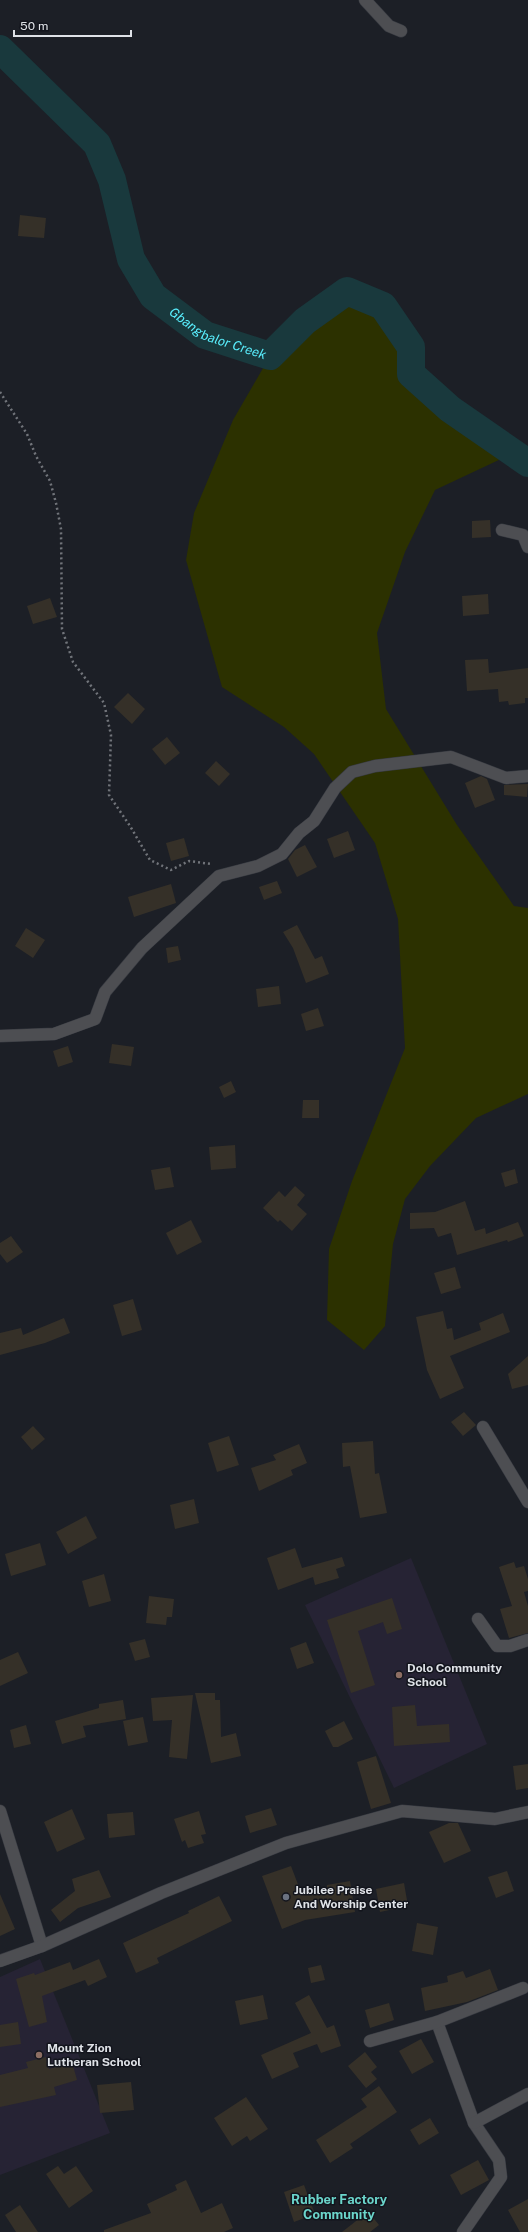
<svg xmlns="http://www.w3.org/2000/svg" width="528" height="2232" font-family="'Public Sans',sans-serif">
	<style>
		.education { fill: #262334 }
		.green { fill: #2c3100 }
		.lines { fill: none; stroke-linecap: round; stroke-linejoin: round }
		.river { stroke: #19393d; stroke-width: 28 }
		.building { fill: #353028 }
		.minor-casing { stroke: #373a41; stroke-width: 13 }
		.path { stroke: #71747a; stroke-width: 2.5; stroke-dasharray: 2 3; stroke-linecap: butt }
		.minor { stroke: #4d4e52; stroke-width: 12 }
		.education-dot { fill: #8d6e63; stroke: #13151d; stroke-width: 1.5 }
		.worship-dot { fill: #6b7280; stroke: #13151d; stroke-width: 1.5 }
		.labels { text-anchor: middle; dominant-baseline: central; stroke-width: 3; stroke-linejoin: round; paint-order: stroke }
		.poi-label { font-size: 12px; font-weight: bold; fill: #dfe2e7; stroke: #13151d; text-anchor: start }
		.water-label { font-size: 13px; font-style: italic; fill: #59eefd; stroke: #13151d }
		.neighbourhood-label { font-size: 13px; font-weight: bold; fill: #6bd5cb; stroke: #13151d }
	</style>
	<rect width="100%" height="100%" fill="#1c1f26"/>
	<g class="education">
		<polygon points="411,1558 487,1744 394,1788 305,1605"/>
		<polygon points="40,1959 110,2133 0,2175 0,1977"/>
	</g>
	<polygon class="green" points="347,291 383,306 411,347 411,375 450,409 514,453 435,490 405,552 377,633 386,709 457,825 514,906 528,908 528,1094 476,1118 430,1166 405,1199 393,1244 385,1326 364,1350 327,1320 329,1249 352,1181 405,1048 398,919 375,843 314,754 284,727 222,687 186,560 194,513 233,420 270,356 305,321"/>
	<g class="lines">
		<path class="river" id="s1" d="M0,49l97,95 15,36 19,79 22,37 52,39 65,21 35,-35 42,-30 36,15 28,41v27l39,35 78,54"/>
	</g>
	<g class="building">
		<polygon points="20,215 46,218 44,238 18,236"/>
		<polygon points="490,520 491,537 472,538 472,521"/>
		<polygon points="488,594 489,614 463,616 462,596"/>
		<polygon points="50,598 57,617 33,624 27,606"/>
		<polygon points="488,659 489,673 528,668 528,698 525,698 525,703 509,705 508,701 499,702 498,689 467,691 465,660"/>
		<polygon points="128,693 145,709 132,724 114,707"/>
		<polygon points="167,737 180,753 165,765 152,749"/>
		<polygon points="216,761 230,774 219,786 205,773"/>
		<polygon points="481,776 487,779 495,800 475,808 465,783"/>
		<polygon points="528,784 527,797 504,795 504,785"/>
		<polygon points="348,831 355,850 334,858 327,839"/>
		<polygon points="184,838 189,856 171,861 166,843"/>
		<polygon points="305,845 317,867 297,877 288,859 295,850"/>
		<polygon points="277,881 282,893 264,900 259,887"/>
		<polygon points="171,884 176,903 134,917 128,897"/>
		<polygon points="297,925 315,959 322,956 329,974 306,983 293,948 283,932"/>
		<polygon points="26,928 45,940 33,958 15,946"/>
		<polygon points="178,946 181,960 168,963 166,948"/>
		<polygon points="279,986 281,1004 258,1007 256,989"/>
		<polygon points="318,1008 324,1026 306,1031 301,1014"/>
		<polygon points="112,1044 134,1047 131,1066 109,1063"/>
		<polygon points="68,1046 73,1062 58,1067 53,1051"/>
		<polygon points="231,1081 236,1092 224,1098 219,1087"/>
		<polygon points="303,1100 319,1100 319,1118 302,1118"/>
		<polygon points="235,1145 236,1168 211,1170 209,1147"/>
		<polygon points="170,1167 174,1187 155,1190 151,1170"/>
		<polygon points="515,1169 518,1183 505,1187 501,1173"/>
		<polygon points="295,1186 305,1195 297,1205 307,1214 292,1231 280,1220 278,1222 263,1208 279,1191 285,1197"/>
		<polygon points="465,1201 475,1231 485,1228 486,1234 518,1222 524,1236 508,1242 507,1240 457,1255 451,1233 438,1237 434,1228 410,1229 410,1213 435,1212"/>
		<polygon points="191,1220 202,1242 177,1255 166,1233"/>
		<polygon points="11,1236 23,1252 7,1263 0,1254 0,1243"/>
		<polygon points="455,1267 461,1288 441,1294 434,1273"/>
		<polygon points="133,1299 142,1330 122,1336 113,1305"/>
		<polygon points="443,1311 447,1329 452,1328 454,1340 481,1330 479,1323 503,1313 510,1332 450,1356 464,1388 440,1399 427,1370 416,1317"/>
		<polygon points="64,1318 70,1333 45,1343 0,1355 0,1333 21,1328 23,1335"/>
		<polygon points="528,1356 528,1385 512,1389 508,1374"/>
		<polygon points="464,1412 476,1425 463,1436 451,1422"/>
		<polygon points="33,1426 45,1439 32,1450 21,1437"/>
		<polygon points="229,1436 239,1465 217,1472 208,1443"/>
		<polygon points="373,1441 375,1474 379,1473 387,1513 360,1518 350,1466 343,1467 342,1443"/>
		<polygon points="299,1444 307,1463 291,1470 293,1475 259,1491 251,1468 276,1460 273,1455"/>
		<polygon points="194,1499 199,1523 175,1529 170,1505"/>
		<polygon points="86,1516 97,1538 68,1554 56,1532"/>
		<polygon points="40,1543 46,1565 11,1576 5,1554"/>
		<polygon points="295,1548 302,1568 342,1557 345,1566 336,1569 339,1578 315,1585 313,1577 278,1590 267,1558"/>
		<polygon points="514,1562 516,1568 524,1566 528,1579 528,1591 524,1592 528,1606 528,1633 509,1638 500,1609 512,1606 499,1567"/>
		<polygon points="104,1574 111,1601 89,1607 82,1581"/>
		<polygon points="149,1596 174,1599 172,1617 167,1617 166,1625 146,1623"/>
		<polygon points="392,1598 402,1629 387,1634 383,1622 358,1631 375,1685 351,1693 327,1620"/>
		<polygon points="145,1639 150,1657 135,1661 129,1643"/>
		<polygon points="306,1642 314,1663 297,1669 290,1648"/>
		<polygon points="18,1652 28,1673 0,1686 0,1660"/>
		<polygon points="195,1693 215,1693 215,1700 220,1700 221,1737 236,1733 241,1756 211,1763"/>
		<polygon points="193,1695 187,1759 169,1757 172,1720 153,1721 151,1698"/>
		<polygon points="123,1700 126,1719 83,1726 86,1737 62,1744 55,1721 99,1708 99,1704"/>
		<polygon points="415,1705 417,1726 449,1724 450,1742 394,1746 392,1707"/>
		<polygon points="143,1717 148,1742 128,1746 123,1721"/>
		<polygon points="344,1721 353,1739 338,1747 333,1747 325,1731"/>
		<polygon points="26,1725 31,1744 14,1748 10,1730"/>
		<polygon points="376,1756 391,1803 371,1809 357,1762"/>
		<polygon points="528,1764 528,1788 516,1790 513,1766"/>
		<polygon points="271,1808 277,1825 250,1833 245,1816"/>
		<polygon points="72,1809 85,1839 57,1852 44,1822"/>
		<polygon points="199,1811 206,1834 201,1835 204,1843 188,1848 185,1840 182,1842 174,1819"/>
		<polygon points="133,1812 135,1835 109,1838 107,1814"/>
		<polygon points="449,1823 458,1823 471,1851 444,1863 429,1832"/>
		<polygon points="291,1866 302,1895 327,1891 327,1885 350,1881 355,1912 305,1920 282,1929 262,1876"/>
		<polygon points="99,1870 111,1897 78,1908 60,1922 51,1910 75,1891 72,1879"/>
		<polygon points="507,1871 514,1891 496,1898 488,1877"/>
		<polygon points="404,1883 408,1906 380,1912 376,1889"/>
		<polygon points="0,1894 15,1929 0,1936"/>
		<polygon points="219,1896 232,1921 157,1958 159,1963 136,1973 123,1943 189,1913 188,1911"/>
		<polygon points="417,1923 438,1927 433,1955 412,1951"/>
		<polygon points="99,1959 107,1977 88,1986 85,1980 42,1996 47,2022 29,2027 16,1979 34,1973 35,1975 70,1962 73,1970"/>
		<polygon points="321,1965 325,1980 311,1983 308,1968"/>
		<polygon points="490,1969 498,1990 467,2002 425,2011 421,1988 448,1982 447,1976 463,1971 466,1978"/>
		<polygon points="263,1995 268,2019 240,2025 235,2001"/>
		<polygon points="309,1995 327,2028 334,2025 341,2046 321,2053 317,2044 293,2053 299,2067 272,2079 261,2055 311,2033 295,2003"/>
		<polygon points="389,2003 394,2020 370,2028 365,2010"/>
		<polygon points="18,2022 21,2044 0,2047 0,2025"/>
		<polygon points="421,2039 434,2062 412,2074 399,2051"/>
		<polygon points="365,2052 377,2067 371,2072 377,2079 366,2088 348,2066"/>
		<polygon points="46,2057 49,2069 72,2062 77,2080 54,2087 56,2095 0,2107 0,2075 28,2068 26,2062"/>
		<polygon points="131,2082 134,2110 100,2113 97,2085"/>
		<polygon points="379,2086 397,2112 350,2144 353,2148 330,2163 316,2140 367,2107 361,2099"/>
		<polygon points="246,2097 268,2129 250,2141 247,2136 232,2146 214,2118"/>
		<polygon points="430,2118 439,2133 419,2145 410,2130"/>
		<polygon points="478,2160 489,2180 461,2195 450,2175"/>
		<polygon points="58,2166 64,2174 76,2166 93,2191 69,2208 46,2174"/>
		<polygon points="186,2180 201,2213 222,2203 233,2228 224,2232 104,2232 104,2230 151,2213 147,2204 177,2190 175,2185"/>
		<polygon points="304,2185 315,2214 294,2222 284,2192"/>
		<polygon points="528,2199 528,2232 520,2232 508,2210"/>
		<polygon points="20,2205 38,2232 16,2232 5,2215"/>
		<polygon points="365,2214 370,2214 379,2225 370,2232 342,2232"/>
	</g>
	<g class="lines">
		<g class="minor-casing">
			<g id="minor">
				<polyline points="365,0 389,26 401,31"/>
				<polyline points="502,530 523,535 528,547"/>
				<polyline points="0,1036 54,1034 95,1019 105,992 142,948 219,876 258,866 282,854 299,833 314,821 335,788 352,772 375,766 451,757 506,778 528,776"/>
				<polyline points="483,1427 528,1502"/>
				<polyline points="478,1619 497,1646 510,1646 528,1640"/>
				<polyline points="0,1811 42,1946"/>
				<polyline points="0,1961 42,1946 161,1893 286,1843 402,1811 495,1819 528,1812"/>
				<polyline points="437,2022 474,2123 499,2160 501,2177 463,2232"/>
				<polyline points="370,2041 437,2022 523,1988"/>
				<polyline points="474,2123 528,2094"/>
			</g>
		</g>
		<polyline class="path" points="0,392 27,434 36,456 50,481 56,503 61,529 62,629 73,662 104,703 111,735 109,795 130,826 150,860 171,870 189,861 211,864"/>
		<use href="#minor" class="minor"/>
	</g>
	<g class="education-dot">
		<circle cx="399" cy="1675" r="4"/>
		<circle cx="39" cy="2055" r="4"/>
	</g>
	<circle class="worship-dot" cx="286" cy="1897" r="4"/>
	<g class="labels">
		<g class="poi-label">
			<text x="407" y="1668">Dolo Community<tspan x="407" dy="14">School</tspan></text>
			<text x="294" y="1890">Jubilee Praise<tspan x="294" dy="14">And Worship Center</tspan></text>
			<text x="47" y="2048">Mount Zion<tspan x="47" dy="14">Lutheran School</tspan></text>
		</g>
		<g class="water-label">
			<text stroke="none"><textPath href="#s1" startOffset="375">Gbangbalor Creek</textPath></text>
		</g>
		<g class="neighbourhood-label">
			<text x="339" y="2199">Rubber Factory<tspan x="339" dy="15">Community</tspan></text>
		</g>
	</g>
	<path d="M14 30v6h117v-6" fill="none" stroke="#dfe2e7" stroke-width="2"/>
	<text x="20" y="30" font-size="12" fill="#dfe2e7" stroke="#13151d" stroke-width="3" paint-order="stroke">50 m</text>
</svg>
